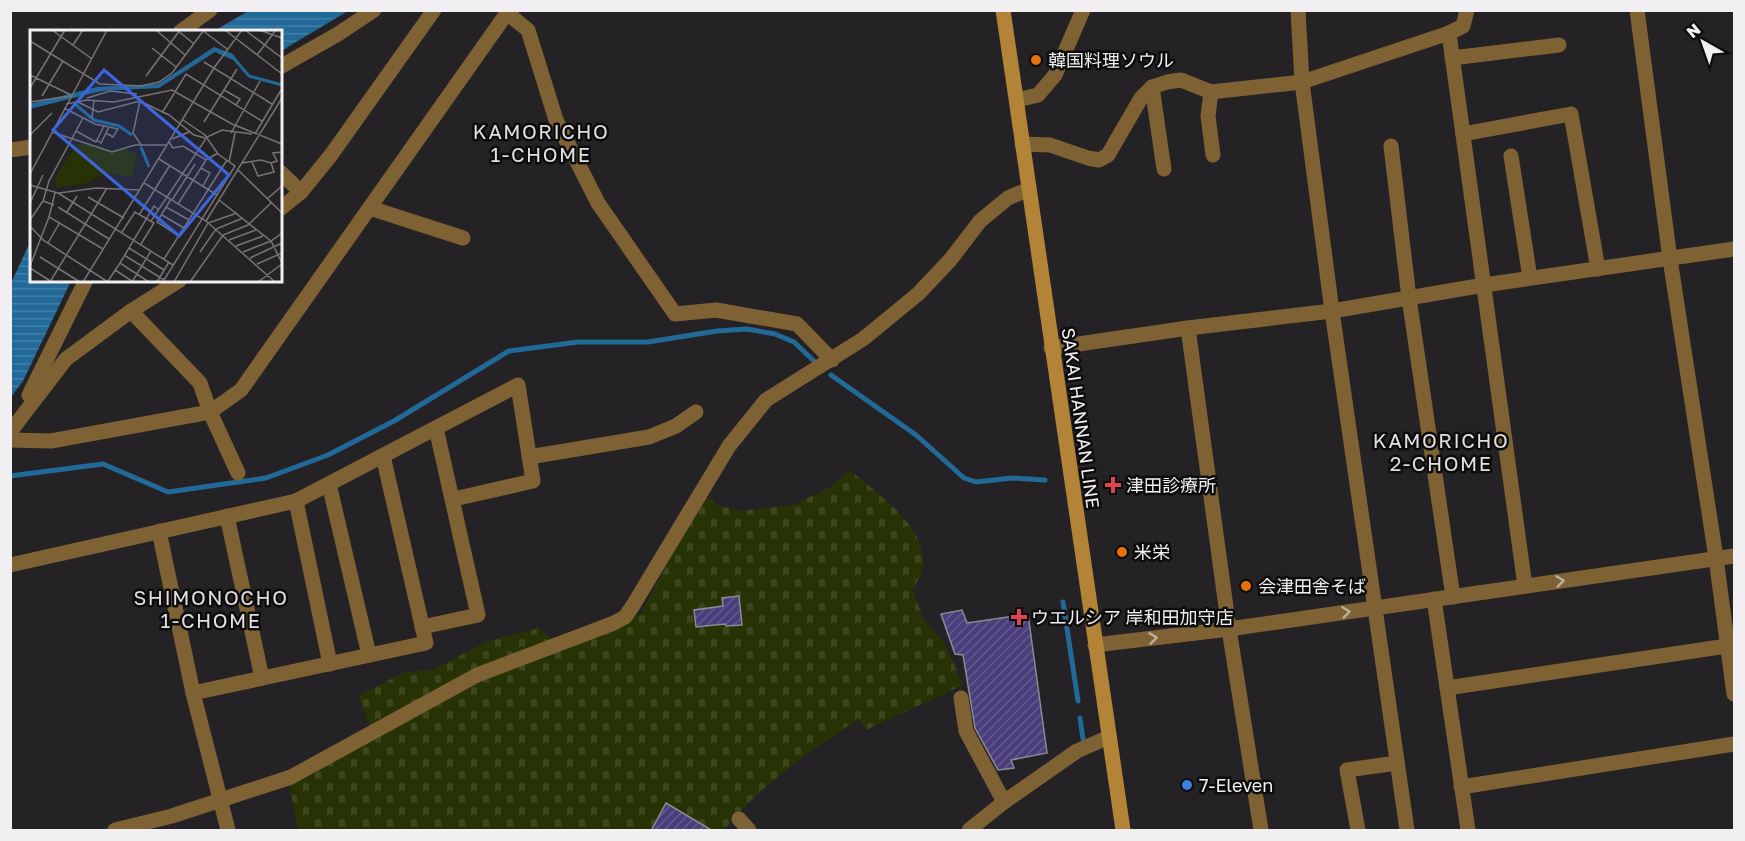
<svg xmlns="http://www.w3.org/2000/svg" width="1745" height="841" font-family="'Golos Text','Noto Sans JP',sans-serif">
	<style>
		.cemetery { fill: url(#cemetery-stones) }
		.water { fill: url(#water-rules) }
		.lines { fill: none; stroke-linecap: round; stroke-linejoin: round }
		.stream { stroke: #216997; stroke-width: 5 }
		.building { fill: url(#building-hatch); stroke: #8c8b90; stroke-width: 1.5 }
		.minor { stroke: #7e6234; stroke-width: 15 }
		.tertiary { stroke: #7e6234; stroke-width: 15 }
		.secondary { stroke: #b38437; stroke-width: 15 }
		.oneway { stroke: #bdb09c }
		.food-dot { fill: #e8710a; stroke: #0d0c0d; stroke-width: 2 }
		.health-dot { fill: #e0444e; stroke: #0d0c0d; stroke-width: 2 }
		.shop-dot { fill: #3f7fe0; stroke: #0d0c0d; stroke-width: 2 }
		.labels { text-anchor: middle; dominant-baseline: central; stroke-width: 5; stroke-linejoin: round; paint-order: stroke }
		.poi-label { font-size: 18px; fill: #f1eff1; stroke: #0d0c0d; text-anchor: start }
		.street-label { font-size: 18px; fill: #f1eff1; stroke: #0d0c0d }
		.neighbourhood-label { font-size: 20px; letter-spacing: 1.5px; fill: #e2dee2; stroke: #0d0c0d }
		.inset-river { fill: none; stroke: #216997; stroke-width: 3 }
		.inset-road { fill: none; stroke: #777477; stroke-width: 1.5 }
		.view { fill: #3d66dc; fill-opacity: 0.15; stroke: #3d66dc; stroke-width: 3 }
		.inset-edge { fill: none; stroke: #f1eff1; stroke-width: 3 }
	</style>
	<defs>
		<pattern id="cemetery-stones" width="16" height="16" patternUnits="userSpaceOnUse" patternTransform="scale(1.5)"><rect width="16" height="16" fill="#273304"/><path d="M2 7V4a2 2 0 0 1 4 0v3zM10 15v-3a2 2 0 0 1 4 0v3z" fill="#3c471d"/></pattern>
		<pattern id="water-rules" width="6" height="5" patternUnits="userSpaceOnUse" patternTransform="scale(1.5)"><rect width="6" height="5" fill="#216997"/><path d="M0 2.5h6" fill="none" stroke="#427fa6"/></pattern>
		<pattern id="building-hatch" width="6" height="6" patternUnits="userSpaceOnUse" patternTransform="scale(1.5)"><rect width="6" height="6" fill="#4a3d7b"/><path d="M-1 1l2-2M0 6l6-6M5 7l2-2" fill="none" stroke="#65598e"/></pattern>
	</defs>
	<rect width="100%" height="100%" fill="#252225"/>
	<path class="cemetery" d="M850,470c26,23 77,56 73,95 0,8 -7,19 -11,26l13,30 20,23 18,41 -97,45 -7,-11c-51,33 -96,64 -135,111h-426l-9,-47 21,-7 65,-39 -17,-41 47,-24 27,-2 56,-29 50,-13 13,10 9,13 64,-27 17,-11 63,-117 16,10 21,5 52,-6 37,-18z"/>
	<g class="water">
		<polygon points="250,10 348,10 348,11 281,51 280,32 214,31"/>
		<polygon points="31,240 32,280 71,281 23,381 11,397 11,283"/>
	</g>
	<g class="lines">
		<g class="stream">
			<polyline points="831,375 916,435 964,478 976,482 1012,478 1045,480"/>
			<polyline points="10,476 103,464 168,492 266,478 328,455 394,421 509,351 578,342 648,342 717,331 747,329 775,334 794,342 816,363"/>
			<polyline points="1063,602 1078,701"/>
			<polyline points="1080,718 1083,739"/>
		</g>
	</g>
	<g class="building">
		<polygon points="739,596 742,625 726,626 725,624 696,627 694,610 723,606 722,598"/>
		<polygon points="962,610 967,623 1028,614 1047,753 1011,760 1014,768 998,770 975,728 963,655 955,654 941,614"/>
		<polygon points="666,803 713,831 651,831"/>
	</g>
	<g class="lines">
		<g class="minor">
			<polyline points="1298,10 1302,82 1332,311 1407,830"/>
			<polyline points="1637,10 1670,259 1716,558 1734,694"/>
			<polyline points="507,13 528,30 556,120 598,203 675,314 716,310 797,324 832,360"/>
			<polyline points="1449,33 1525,586"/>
			<polyline points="1452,58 1559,45"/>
			<polyline points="280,67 338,34 374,10"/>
			<polyline points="1152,87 1164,169"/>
			<polyline points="1211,92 1208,116 1213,155"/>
			<polyline points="1017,100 1038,95 1055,75 1083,10"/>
			<polyline points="1463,134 1571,114 1598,269"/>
			<polyline points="1022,144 1050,145 1088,158 1099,160 1108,155 1141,98 1152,87 1167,82 1181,80 1211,92 1302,82 1449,33 1463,26 1467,10"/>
			<polyline points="1391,146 1409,298 1453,597"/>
			<polyline points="1511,156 1530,278"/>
			<polyline points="280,172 301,192"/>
			<polyline points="370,208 463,238"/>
			<polyline points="280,209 301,192 331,155 434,10"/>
			<polyline points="131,311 200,383 210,412 238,473"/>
			<polyline points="1188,328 1229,629 1261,830"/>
			<polyline points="1051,348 1188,328 1332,311 1484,285 1734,249"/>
			<polyline points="29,395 86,280"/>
			<polyline points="10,432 66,359 131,311 180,280"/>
			<polyline points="10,440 51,441 210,412 241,390 507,13 512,10"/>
			<polyline points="529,457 649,437 676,426 696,412"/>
			<polyline points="329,484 369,655"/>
			<polyline points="296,501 330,664"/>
			<polyline points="227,516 262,678"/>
			<polyline points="159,531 193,693 228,830"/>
			<polyline points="10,565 296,501 518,385 533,481 454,499"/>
			<polyline points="1434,599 1468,830"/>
			<polyline points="422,627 478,615 436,428"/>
			<polyline points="1095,645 1229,629 1734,556"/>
			<polyline points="1447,688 1727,646"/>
			<polyline points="193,693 426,643 383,456"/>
			<polyline points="961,698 966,731 1004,802"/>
			<polyline points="1461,787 1734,744"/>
			<polyline points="739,819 749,830"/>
			<polyline points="115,830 172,816 291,777 477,675 614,623 625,617 632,607 729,446 766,400 863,339 918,294 951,259 980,221 1008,198 1029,189"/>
			<polyline points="969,830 1004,802 1077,751 1109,737"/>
			<polyline points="1358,830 1347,770 1397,763"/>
		</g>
		<g class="tertiary">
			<polyline points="180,32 210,10"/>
			<polyline points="10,150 32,147"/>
		</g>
		<polyline class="secondary" points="1003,10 1123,830"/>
	</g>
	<defs><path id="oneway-chevron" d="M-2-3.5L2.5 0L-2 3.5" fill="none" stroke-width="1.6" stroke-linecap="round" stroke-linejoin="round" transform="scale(1.5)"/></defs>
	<g class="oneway">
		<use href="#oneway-chevron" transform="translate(1560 581) rotate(-8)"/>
		<use href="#oneway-chevron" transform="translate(1346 612) rotate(-8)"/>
		<use href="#oneway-chevron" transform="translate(1153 638) rotate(-7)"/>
	</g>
	<g class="food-dot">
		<circle cx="1036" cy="60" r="6"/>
		<circle cx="1122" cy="552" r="6"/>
		<circle cx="1246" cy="586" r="6"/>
	</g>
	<g class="health-dot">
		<path d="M1110 476h6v6h6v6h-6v6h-6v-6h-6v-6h6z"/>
		<path d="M1016 608h6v6h6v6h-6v6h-6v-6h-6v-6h6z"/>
	</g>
	<circle class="shop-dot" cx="1187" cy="785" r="6"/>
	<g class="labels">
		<g class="poi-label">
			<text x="1048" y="60">韓国料理ソウル</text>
			<text x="1126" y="485">津田診療所</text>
			<text x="1134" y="552">米栄</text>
			<text x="1258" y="586">会津田舎そば</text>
			<text x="1031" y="617">ウエルシア 岸和田加守店</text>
			<text x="1199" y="785">7-Eleven</text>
		</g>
		<g class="street-label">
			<text transform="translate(1081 418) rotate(82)">SAKAI HANNAN LINE</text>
		</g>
		<g class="neighbourhood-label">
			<text x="541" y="131">KAMORICHO<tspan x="541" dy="23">1-CHOME</tspan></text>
			<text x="1441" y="440">KAMORICHO<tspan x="1441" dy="23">2-CHOME</tspan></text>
			<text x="211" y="597">SHIMONOCHO<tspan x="211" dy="23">1-CHOME</tspan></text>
		</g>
	</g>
	<g transform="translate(30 30)">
		<rect width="252" height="252" fill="#252225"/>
		<path d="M58,112l23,10 14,-4 12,7 -5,22 -26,-4 -18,10 -32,5 -1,-10 22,-34 9,1z" fill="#273304"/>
		<path d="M184,17l17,6 4,3 -2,4 -18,-8 -56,36 -58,3 -71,18v-5l67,-17 61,-3z" fill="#216997"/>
		<path class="inset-river" d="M201,25l18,21 33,9M45,74l19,16 25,6 13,9M111,117l8,20"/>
		<path class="inset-road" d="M22,0l40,29M126,0l29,25M147,0l17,14M172,0l25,19M195,0l57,44M215,0l37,28M229,0l23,8M0,11l70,43 41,2 18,-4 13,-9 32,-43M43,15l10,-15M122,18l24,19M227,25l19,-25M174,32l68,42M0,45l41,20M116,46l34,-46M0,58l35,-58M194,60l16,9 -4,6M12,66l21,-35M57,68l23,-7 27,3M110,71l-7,32 9,13M0,72l40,-6M48,72l20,10 42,-11 29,14 25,20 11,3M36,74l21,-4 27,2 58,-12 60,34 50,20M34,78l31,16 23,5 -5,8 -7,-4M132,83l24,-39 76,47M62,88l2,-18M174,92l33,-53M46,101l20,11 8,-16M22,102l60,20 23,-7h32M201,103l29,-52M225,104l26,-44M0,105l22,-22M142,109l17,-7M67,110l4,3 8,-16M139,112l4,6 10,-2 23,14 12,-7M129,129l58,36M199,132l6,-29M222,132l6,14 16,-4 -3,-9M212,133l19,-3 10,3 6,-2 -4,-8 9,-1M171,138l9,5 -7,13M207,139l45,44M0,144l77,-144M114,153l62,38 69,61M0,155l28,8 115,72M25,163l-6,24 54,32M29,163l37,-5 43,2M58,167l36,21M141,169l-14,23 22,14M237,169l15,-13M142,170l23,-36M189,170l52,41 11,22M13,171l6,-20 34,-63M0,173l13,-28M148,174l28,-44M28,177l51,32M136,177l23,13M37,182l10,-16M109,185l31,-50M132,185l22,13M0,190l13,-19 11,4M121,191l56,-84 15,-7 30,4M176,191l76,-123M0,196l13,14 65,42M92,202l13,-20 12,7 7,4 -13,21M199,210l27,-10M18,213l12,-21M206,216l27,-10M99,218l35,22M170,222l16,-23 27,-11M213,222l28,-11 11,-8M94,225l40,25 71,-114 -17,-12 -13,-19 -22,-15M10,227l40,25M220,228l32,-15M134,229l63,-99M90,233l34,-57 4,3M227,234l25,-11M0,236l19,-49M0,238l22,14M85,240l17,11M78,251l12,-18 29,19M20,252l57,-94M53,252l131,-214 28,-38M102,252l19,-31M127,252l12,-20M144,252l34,-59 29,-10M160,252l33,-47 25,-10 24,-23M228,252l24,-18"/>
		<path class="view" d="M74,40l125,105 -50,61 -126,-106z"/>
		<rect width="252" height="252" class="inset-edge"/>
	</g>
	<rect width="1745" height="841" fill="none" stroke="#f1eff1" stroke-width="24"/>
	<g transform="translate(1703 42) rotate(320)" stroke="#0d0c0d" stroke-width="4.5" paint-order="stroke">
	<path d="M0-4.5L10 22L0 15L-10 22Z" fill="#f1eff1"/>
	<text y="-9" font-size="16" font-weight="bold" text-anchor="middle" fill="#f1eff1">N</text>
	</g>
</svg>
